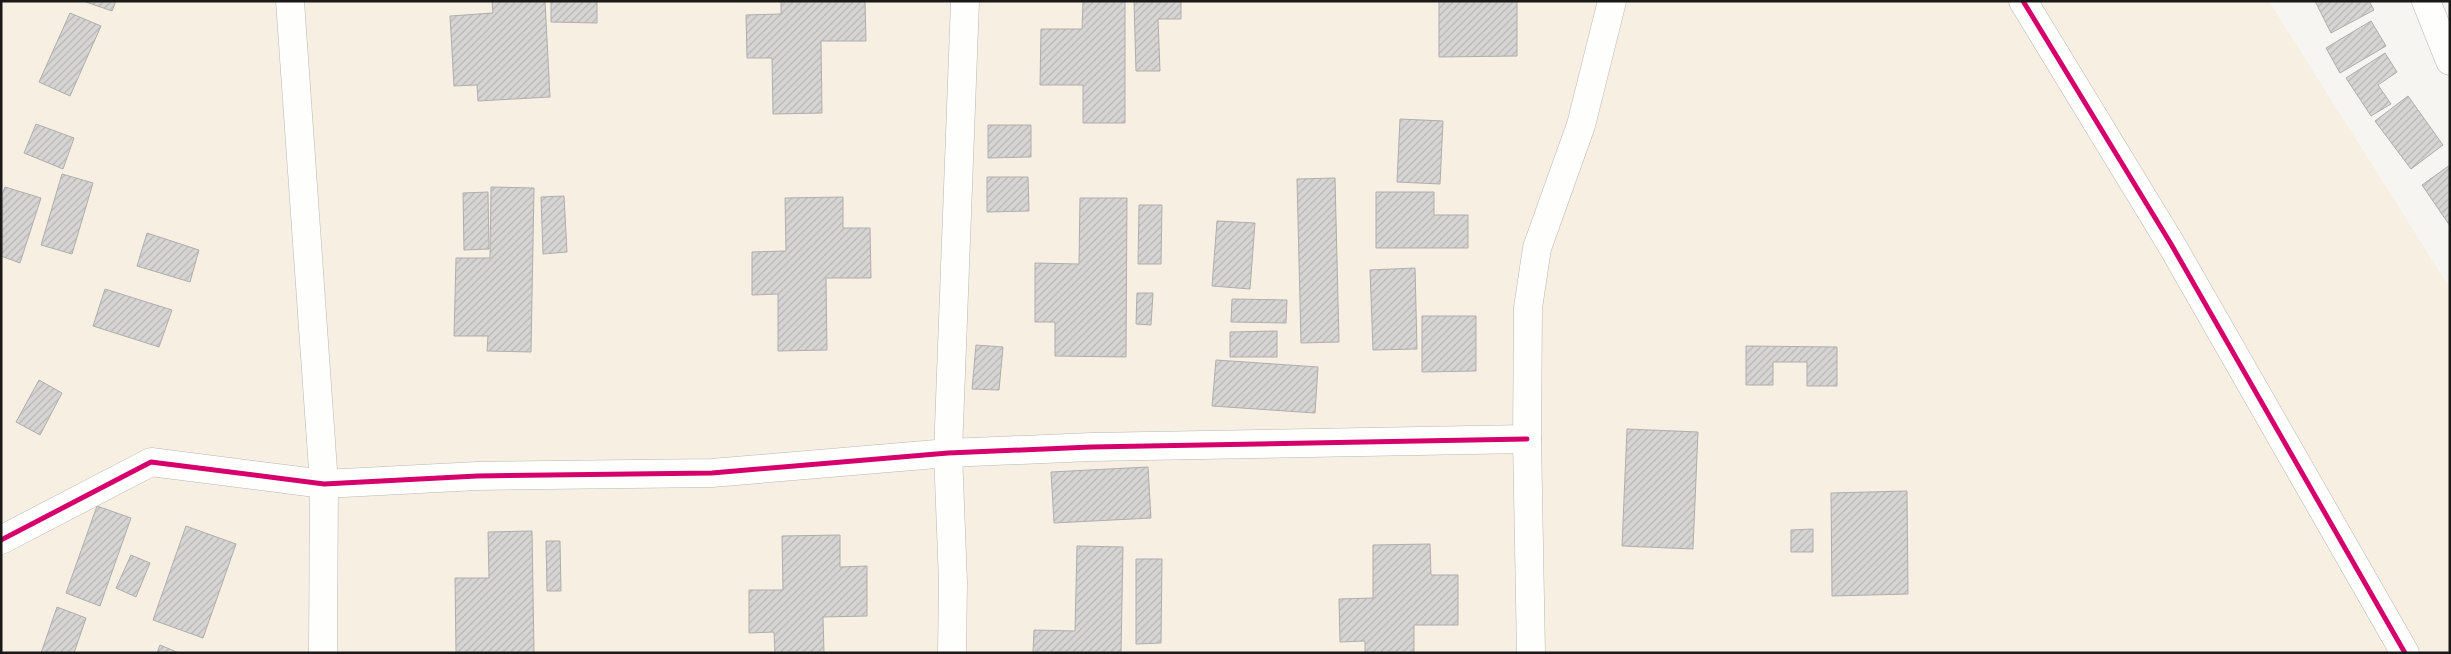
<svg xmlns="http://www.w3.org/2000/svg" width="2451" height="654" font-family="Lora,serif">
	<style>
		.education { fill: #f8efe3 }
		.building { fill: url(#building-hatch); stroke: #afaead }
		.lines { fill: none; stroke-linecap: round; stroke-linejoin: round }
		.street-casing { stroke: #b8b7b5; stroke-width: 29 }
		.street { stroke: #fefefd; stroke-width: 28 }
		.cycleway-casing { stroke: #fff; stroke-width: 8 }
		.cycleway { stroke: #d6006c; stroke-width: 5 }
	</style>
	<defs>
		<pattern id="building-hatch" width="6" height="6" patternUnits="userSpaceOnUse" patternTransform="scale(1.25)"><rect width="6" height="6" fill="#d7d5d4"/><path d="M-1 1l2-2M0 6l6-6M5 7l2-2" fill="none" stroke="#b8b6b5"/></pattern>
	</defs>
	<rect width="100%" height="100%" fill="#f7f5f2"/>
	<polygon class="education" points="1,1 2269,1 2450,288 2450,653 1,653"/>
	<g class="building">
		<polygon points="83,1 116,1 112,11"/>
		<polygon points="492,1 545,1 550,97 478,101 477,85 454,86 450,16 493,13"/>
		<polygon points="551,1 597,1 597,23 551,22"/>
		<polygon points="781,1 865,1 866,41 821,41 822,113 773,114 772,58 747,58 746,15 781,14"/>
		<polygon points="1083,1 1125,1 1125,123 1083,123 1083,85 1040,85 1041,29 1082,29"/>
		<polygon points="1134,1 1181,1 1181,19 1158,19 1160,71 1136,71"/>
		<polygon points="1439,1 1517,1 1517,56 1439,57"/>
		<polygon points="2315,1 2369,1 2374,10 2331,33"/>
		<polygon points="70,13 101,26 70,96 39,82"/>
		<polygon points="2371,21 2386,46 2340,73 2326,48"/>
		<polygon points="2385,53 2397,72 2378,85 2391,104 2371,116 2346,78"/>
		<polygon points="2408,96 2443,145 2411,169 2375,121"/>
		<polygon points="1400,119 1443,121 1440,184 1397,182"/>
		<polygon points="36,124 74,138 63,169 24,153"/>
		<polygon points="988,125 1031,125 1031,157 988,158"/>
		<polygon points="2450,165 2450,226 2422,185"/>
		<polygon points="62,174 93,183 72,254 41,245"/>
		<polygon points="987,177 1028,177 1029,211 987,212"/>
		<polygon points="1335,178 1339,342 1301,343 1297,179"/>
		<polygon points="5,187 41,198 20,263 1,256 1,197"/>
		<polygon points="491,187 534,188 531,352 487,351 488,336 454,336 456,258 490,258"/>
		<polygon points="488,192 489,249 464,250 463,193"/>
		<polygon points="1376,192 1434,192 1434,215 1468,215 1468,248 1376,248"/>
		<polygon points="564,196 567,252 543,254 541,197"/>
		<polygon points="843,197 843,228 870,228 871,278 826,278 827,350 778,351 778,294 752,295 752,252 786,251 785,198"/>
		<polygon points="1080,198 1127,198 1126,357 1055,356 1055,322 1035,322 1035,263 1079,264"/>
		<polygon points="1139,205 1162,205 1161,264 1138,264"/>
		<polygon points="1217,221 1255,223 1250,289 1212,286"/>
		<polygon points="147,233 199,250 190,282 137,266"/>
		<polygon points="1415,268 1417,349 1373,350 1370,270"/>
		<polygon points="105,289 172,310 159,347 93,326"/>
		<polygon points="1137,293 1153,293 1151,325 1136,324"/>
		<polygon points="1232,299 1287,300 1286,323 1231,322"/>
		<polygon points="1422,316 1476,316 1476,371 1422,372"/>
		<polygon points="1277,331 1277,357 1230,357 1230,332"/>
		<polygon points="976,345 1003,347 999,390 972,389"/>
		<polygon points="1746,346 1837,347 1837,386 1807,386 1807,362 1773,362 1773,385 1746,385"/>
		<polygon points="1216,360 1318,367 1315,413 1212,406"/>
		<polygon points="39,380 62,393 40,435 16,422"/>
		<polygon points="1627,429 1698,432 1693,549 1622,546"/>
		<polygon points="1148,467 1151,518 1054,523 1051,472"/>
		<polygon points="1907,491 1908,594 1832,596 1831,493"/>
		<polygon points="97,506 131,518 100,606 66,593"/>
		<polygon points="186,526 236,544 203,638 153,620"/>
		<polygon points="1813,529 1813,552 1791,552 1791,530"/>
		<polygon points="532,531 534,653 456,653 455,578 489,578 488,532"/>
		<polygon points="840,535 840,567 867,566 867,616 823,617 824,653 775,653 774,632 749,633 749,590 783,590 782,536"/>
		<polygon points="546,541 560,541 561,591 547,591"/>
		<polygon points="1430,544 1431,575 1458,575 1458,625 1414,625 1414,653 1365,653 1365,641 1340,642 1339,599 1373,598 1373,545"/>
		<polygon points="1077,546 1123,547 1121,653 1033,653 1034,630 1075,631"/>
		<polygon points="131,555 150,563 136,597 116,588"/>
		<polygon points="1136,559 1162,559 1161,643 1136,644"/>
		<polygon points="57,607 86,618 74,653 41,653"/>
		<polygon points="160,645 179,653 157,653"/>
	</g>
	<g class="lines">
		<g class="street-casing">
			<g id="street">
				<polyline points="290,1 324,484 323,653"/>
				<polyline points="2023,1 2171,244 2405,653"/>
				<polyline points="2426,1 2450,61"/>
				<polyline points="1,540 151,462 324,484 477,476 712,473 948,453 1091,447 1527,439"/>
				<polyline points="952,653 953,582 948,453 965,1"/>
				<polyline points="1531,653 1527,439 1528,308 1537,248 1581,125 1612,1"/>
			</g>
		</g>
		<use href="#street" class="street"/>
		<g class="cycleway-casing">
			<g id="cycleway">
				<polyline points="2023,1 2171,244 2405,653"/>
				<polyline points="1,540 151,462 324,484 477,476 712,473 948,453 1091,447 1527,439"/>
			</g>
		</g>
		<use href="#cycleway" class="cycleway"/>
	</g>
	<rect width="2451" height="654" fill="none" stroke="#1a1918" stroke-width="5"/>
</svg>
